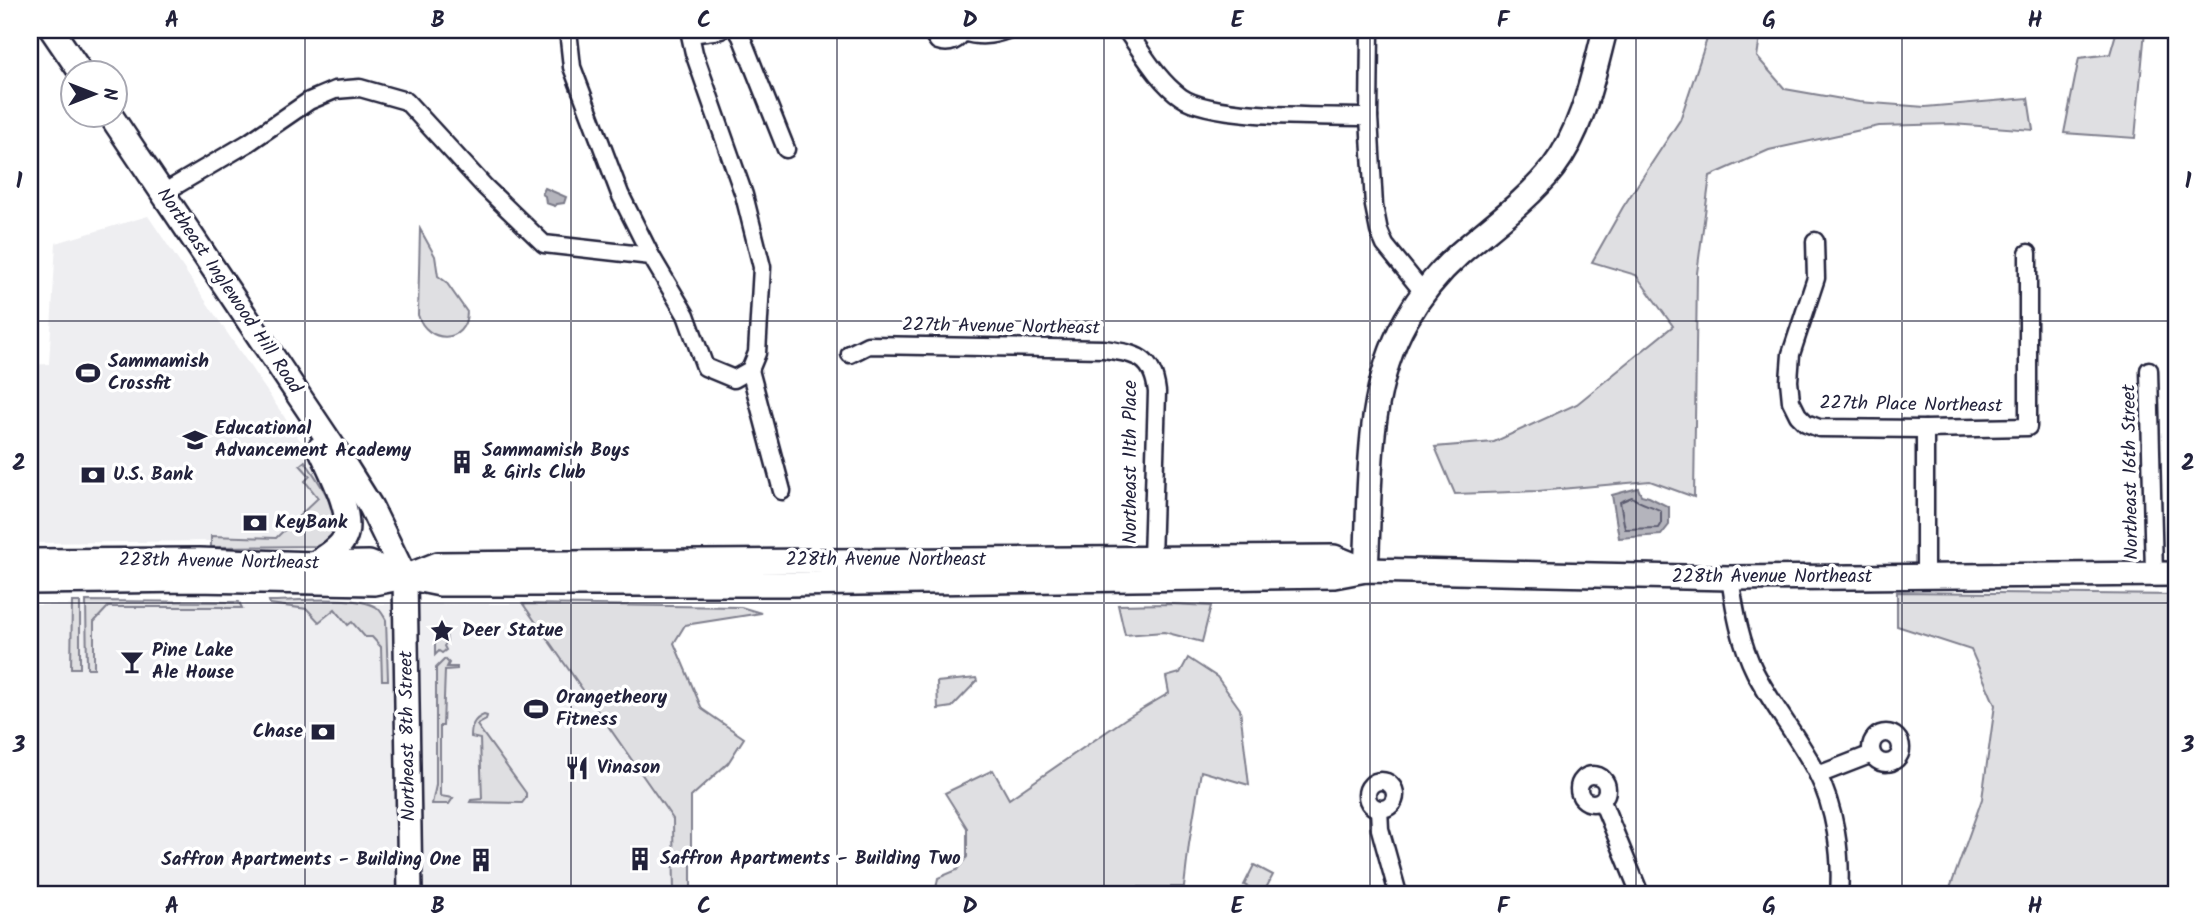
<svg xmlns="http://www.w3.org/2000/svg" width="2207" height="924" font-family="Kalam,sans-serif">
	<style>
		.built { fill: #eeeef1 }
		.green { fill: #dfdfe2; stroke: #80808e; stroke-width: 2 }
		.water { fill: #b4b4bc; stroke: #7a7a88; stroke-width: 2 }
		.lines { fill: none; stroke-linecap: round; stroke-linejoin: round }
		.shore { stroke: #5c5c6f; stroke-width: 2 }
		.street-casing { stroke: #22223b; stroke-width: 21 }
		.secondary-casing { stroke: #22223b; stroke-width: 28 }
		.street { stroke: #fff; stroke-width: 16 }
		.secondary { stroke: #fff; stroke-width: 23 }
		.grid { fill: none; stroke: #22223b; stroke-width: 2; stroke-opacity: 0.55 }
		.labels { text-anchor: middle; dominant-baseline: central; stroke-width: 7; stroke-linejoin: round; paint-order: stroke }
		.street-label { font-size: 19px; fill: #22223b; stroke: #fff }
		.poi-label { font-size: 19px; font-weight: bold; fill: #22223b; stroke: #fff; text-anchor: start }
		.neatline { fill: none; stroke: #22223b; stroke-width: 2.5 }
		.grid-label { font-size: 23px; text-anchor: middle; font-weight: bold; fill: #22223b }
	</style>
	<rect width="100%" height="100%" fill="#fff"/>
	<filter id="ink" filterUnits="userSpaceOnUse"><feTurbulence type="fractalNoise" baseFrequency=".0143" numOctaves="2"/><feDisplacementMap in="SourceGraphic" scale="14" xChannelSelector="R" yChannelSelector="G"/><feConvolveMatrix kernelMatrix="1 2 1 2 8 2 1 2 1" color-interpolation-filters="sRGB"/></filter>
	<g filter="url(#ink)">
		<g class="built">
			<polygon points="148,216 325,477 309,540 30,543 30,365 49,364 56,243"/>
			<polygon points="523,604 673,819 674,894 30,894 30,605"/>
		</g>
		<g class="green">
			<polygon points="1710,30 1761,30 1757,57 1785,89 1859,102 1925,107 2028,98 2033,130 1952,124 1879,126 1769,150 1710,176 1697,273 1694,497 1650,481 1538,491 1455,494 1435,447 1494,442 1577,404 1673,326 1636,275 1592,262 1623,207 1680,120"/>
			<polygon points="2117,30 2145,30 2135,138 2064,133 2079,58 2110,54"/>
			<path d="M420,229l15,27 3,20 8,6 21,30c-1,33 -40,32 -49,3z"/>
			<path d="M305,461c14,22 54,71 11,85l-105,1v-11l65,2 42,-40 -13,-17 5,-5 -10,-11z"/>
			<polygon points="1897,592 2177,595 2177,894 1948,894 1982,799 1995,705 1971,650 1897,626"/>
			<polygon points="86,601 239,602 242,608 223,608 223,607 108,607 94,622 94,668 87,668"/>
			<path d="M269,601c24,0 88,-6 107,6 5,3 7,8 10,13l2,60h-6l-1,-33 -9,-10h-7l-13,-15 -4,3 -13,-16 -16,13 -12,-13 -37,-5z"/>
			<polygon points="72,602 80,602 80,668 71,668"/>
			<polygon points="523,604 741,607 761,613 685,625 674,643 702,709 744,738 728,763 691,797 691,894 674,894 673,819"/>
			<polygon points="1169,604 1211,606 1202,642 1164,632 1125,635 1118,605"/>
			<polygon points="440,633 446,634 447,642 444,646 446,650 442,653 439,651 435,655 435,639"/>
			<polygon points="1188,658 1217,677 1240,709 1249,785 1201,771 1189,844 1184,887 1090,887 1049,894 935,894 938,878 957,870 967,857 967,828 945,793 993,770 1009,799 1125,719 1169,693 1166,677 1180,673"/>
			<polygon points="445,659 449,663 447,667 457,667 457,669 445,670 443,726 440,726 440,796 453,798 449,804 432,804 436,785 436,668"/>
			<polygon points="976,678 977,681 952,707 938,709 937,682"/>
			<path d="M484,715l3,1 -1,4 -9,5 49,68v5l-4,5 -52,-1 1,-2 11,-1 -2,-60 -9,-2c0,-10 2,-18 13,-22z"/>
			<polygon points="1254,865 1273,875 1263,894 1244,885"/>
		</g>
		<g class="water">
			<polygon points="545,188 566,197 564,203 557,204 555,206 546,203 545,196 542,194"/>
			<polygon points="1638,488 1641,495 1649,497 1669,507 1669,525 1661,535 1619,538 1612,495"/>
		</g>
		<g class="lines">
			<path class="shore" d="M1632,497c8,7 19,8 29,14v12l-3,5 -33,1 -5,-27z"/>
			<g class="street-casing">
				<g id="street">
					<polyline points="568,30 572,67 620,194 651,256"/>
					<polyline points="737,30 741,36 786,149"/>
					<path d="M930,30l8,11c11,4 21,0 25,-11"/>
					<path d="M1126,30c16,22 32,51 55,67 31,22 146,19 188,20"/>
					<polyline points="1370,30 1369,117 1374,206 1379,231 1385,245 1423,292"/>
					<path d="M963,32c16,5 28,4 44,-2"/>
					<polyline points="690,34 721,30"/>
					<polyline points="163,193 248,143 309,101 335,90 360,88 406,101 485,187 544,244 651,256 686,315 705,367 734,379 750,370 757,353 762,267 744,195 694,53 689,30"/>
					<polyline points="1815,241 1816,278 1791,354 1789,381 1791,401 1798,415 1806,423 1819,428 1925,429 2028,427 2028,253"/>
					<path d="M850,354l18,-9 236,4c32,5 49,7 53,43l-5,167"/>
					<polyline points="750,370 782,491"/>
					<polyline points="2149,370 2154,573"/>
					<polyline points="1925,429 1925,576"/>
					<path d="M1730,578c5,33 10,64 25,94 18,35 44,66 62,101 18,35 25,82 22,121"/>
					<circle cx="1886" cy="748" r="15"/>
					<circle cx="1593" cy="789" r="14"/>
					<polyline points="1818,775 1872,754"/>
					<circle cx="1381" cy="795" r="14"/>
					<polyline points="1602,801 1640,894"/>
					<polyline points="1379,809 1380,829 1398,894"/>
				</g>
			</g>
			<g class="secondary-casing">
				<g id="secondary">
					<polyline points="52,30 82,74"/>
					<polyline points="111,116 334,448 371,507 405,577 410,894"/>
					<polyline points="30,561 199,560 314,564 369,563 405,577 440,584 791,584 1204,578 1334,576 1366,570 1730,578 2177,574"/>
					<path d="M314,564c11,-7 24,-14 30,-25 12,-22 -15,-71 -24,-91"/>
					<path d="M1366,570c5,-82 -2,-177 40,-250 14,-25 32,-47 53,-66 32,-28 67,-52 94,-86 30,-39 40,-92 52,-138"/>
					<polyline points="30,582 194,580 374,583 405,577 438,564 1334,557 1366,570"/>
				</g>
			</g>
			<use href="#street" class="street"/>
			<use href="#secondary" class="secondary"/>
		</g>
	</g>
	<path class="grid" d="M305,30v864M571,30v864M837,30v864M1104,30v864M1370,30v864M1636,30v864M1902,30v864M30,321h2147M30,603h2147"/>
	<defs>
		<g id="stadium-bare" transform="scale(1.89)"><path d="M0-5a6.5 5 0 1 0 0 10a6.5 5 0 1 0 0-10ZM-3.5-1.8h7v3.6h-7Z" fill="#22223b" stroke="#fff" stroke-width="2.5" paint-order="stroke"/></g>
		<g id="school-bare" transform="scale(1.89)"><path d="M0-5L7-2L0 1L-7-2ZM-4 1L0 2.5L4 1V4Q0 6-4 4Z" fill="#22223b" stroke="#fff" stroke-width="2.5" paint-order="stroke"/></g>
		<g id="building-bare" transform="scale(1.89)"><path d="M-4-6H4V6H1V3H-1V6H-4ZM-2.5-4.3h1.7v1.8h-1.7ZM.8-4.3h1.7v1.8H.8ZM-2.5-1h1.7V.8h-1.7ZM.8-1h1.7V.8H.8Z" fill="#22223b" stroke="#fff" stroke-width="2.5" paint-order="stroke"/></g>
		<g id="bank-bare" transform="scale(1.89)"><path d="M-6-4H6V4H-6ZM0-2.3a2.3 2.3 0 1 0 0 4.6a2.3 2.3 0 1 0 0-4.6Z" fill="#22223b" stroke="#fff" stroke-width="2.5" paint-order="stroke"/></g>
		<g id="sight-bare" transform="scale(1.89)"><path d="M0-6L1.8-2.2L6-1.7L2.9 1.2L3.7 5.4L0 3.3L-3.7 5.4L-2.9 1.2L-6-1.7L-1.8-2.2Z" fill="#22223b" stroke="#fff" stroke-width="2.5" paint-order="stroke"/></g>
		<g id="bar-bare" transform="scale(1.89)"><path d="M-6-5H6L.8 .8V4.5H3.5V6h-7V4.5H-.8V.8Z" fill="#22223b" stroke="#fff" stroke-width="2.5" paint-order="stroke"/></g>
		<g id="restaurant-bare" transform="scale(1.89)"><path d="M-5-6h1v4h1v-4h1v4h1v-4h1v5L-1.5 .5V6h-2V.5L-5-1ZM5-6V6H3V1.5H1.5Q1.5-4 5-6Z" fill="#22223b" stroke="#fff" stroke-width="2.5" paint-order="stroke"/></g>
	</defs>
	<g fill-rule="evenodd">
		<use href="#stadium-bare" x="88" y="373"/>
		<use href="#school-bare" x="195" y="440"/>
		<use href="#building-bare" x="462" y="462"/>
		<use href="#bank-bare" x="93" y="475"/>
		<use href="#bank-bare" x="255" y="523"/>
		<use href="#sight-bare" x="442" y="631"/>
		<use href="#bar-bare" x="132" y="662"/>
		<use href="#stadium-bare" x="536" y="709"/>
		<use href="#bank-bare" x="323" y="732"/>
		<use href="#restaurant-bare" x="577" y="768"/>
		<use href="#building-bare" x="640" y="859"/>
		<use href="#building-bare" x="481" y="860"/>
	</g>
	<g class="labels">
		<g class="street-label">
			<text transform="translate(229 291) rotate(56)">Northeast Inglewood Hill Road</text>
			<text transform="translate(1001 327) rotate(1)">227th Avenue Northeast</text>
			<text transform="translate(1911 405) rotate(1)">227th Place Northeast</text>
			<text transform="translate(1131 462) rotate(-90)">Northeast 11th Place</text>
			<text transform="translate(2131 472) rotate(-91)">Northeast 16th Street</text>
			<text x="886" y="560">228th Avenue Northeast</text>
			<text transform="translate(219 562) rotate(1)">228th Avenue Northeast</text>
			<text x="1772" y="577">228th Avenue Northeast</text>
			<text transform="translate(408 736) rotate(-91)">Northeast 8th Street</text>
		</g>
		<g class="poi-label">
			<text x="108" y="362">Sammamish<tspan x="108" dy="22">Crossfit</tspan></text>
			<text x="215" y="429">Educational<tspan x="215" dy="22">Advancement Academy</tspan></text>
			<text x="482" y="451">Sammamish Boys<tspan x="482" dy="22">&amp; Girls Club</tspan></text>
			<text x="113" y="475">U.S. Bank</text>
			<text x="275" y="523">KeyBank</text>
			<text x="462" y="631">Deer Statue</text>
			<text x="152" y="651">Pine Lake<tspan x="152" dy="22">Ale House</tspan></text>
			<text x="556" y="698">Orangetheory<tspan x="556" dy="22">Fitness</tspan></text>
			<text x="303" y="732" text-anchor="end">Chase</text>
			<text x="597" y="768">Vinason</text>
			<text x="660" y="859">Saffron Apartments - Building Two</text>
			<text x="461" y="860" text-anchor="end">Saffron Apartments - Building One</text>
		</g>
	</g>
	<rect width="2207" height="924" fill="none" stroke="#fff" stroke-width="77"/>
	<g transform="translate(94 94) rotate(90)"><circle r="33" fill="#ffffff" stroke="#a7a7b1" stroke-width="2"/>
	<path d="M0-5L12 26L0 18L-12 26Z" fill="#22223b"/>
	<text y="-10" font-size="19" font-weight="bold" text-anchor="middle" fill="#22223b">N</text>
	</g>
	<rect x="38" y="38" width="2130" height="848" class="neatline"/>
	<g class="grid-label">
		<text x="172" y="27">A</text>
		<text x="438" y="27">B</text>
		<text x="704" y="27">C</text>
		<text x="970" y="27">D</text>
		<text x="1237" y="27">E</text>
		<text x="1503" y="27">F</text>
		<text x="1769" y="27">G</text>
		<text x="2035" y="27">H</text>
		<text x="19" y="188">1</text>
		<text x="2188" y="188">1</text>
		<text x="19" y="470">2</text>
		<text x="2188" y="470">2</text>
		<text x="19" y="752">3</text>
		<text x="2188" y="752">3</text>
		<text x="172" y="913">A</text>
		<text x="438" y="913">B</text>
		<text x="704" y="913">C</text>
		<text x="970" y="913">D</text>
		<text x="1237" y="913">E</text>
		<text x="1503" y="913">F</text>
		<text x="1769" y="913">G</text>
		<text x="2035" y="913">H</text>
	</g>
</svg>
